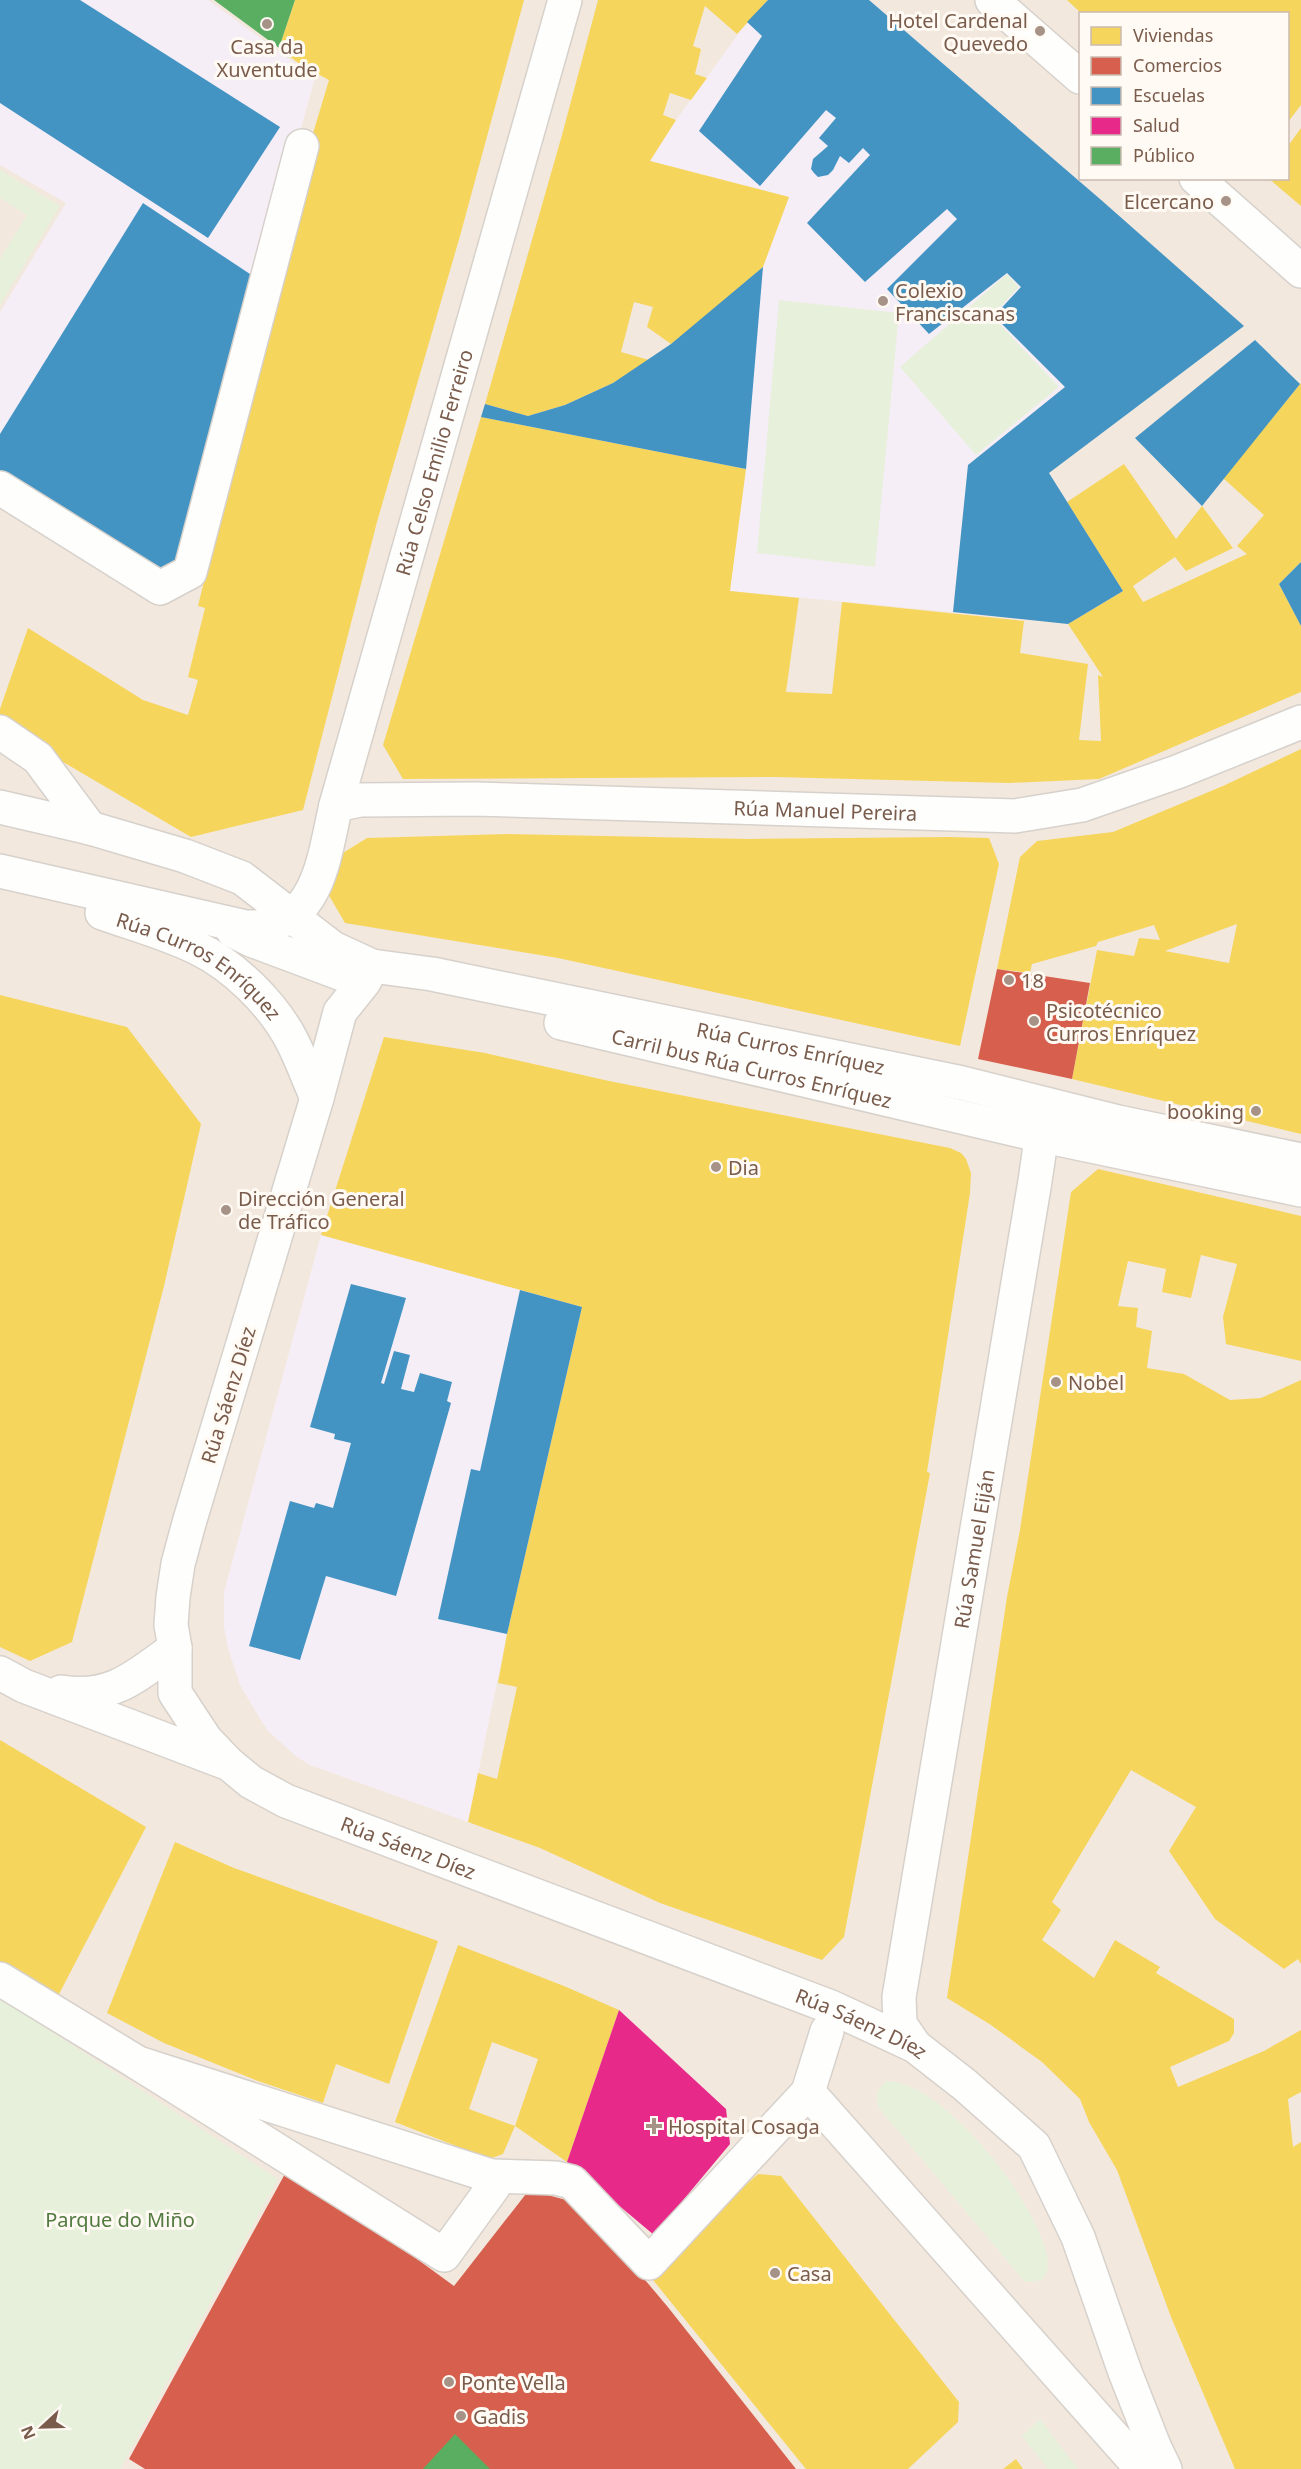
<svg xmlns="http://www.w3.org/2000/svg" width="1301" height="2469" font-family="'Noto Sans',sans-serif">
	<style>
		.residential { fill: #f2e8de; fill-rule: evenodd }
		.education { fill: #f6eef6 }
		.green { fill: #e7f0db }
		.homes { fill: #f6d55c; fill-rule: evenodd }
		.shops { fill: #d6604d }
		.schools { fill: #4393c3 }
		.health { fill: #e7298a }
		.public { fill: #5aae61 }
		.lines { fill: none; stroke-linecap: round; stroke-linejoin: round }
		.minor-casing { stroke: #d7d1cb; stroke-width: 36 }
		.minor { stroke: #fefefd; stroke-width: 33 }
		.poi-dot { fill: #a69286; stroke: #fffaf3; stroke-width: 2 }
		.labels { text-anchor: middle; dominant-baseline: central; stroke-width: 6; stroke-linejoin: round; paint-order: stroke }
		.poi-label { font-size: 20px; fill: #7a5c4d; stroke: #fffaf3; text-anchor: start }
		.street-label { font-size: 20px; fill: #7a5c4d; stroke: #fffaf3 }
		.park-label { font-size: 20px; fill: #537a41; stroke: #fffaf3 }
	</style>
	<rect width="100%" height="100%" fill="#f9f5f0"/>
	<path class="residential" d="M0,0h1301v2469h-1301zM1080,14h208v164h-208z"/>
	<g class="education">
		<polygon points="4,0 208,0 315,78 259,280 0,480 0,312 66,203 0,165 0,5"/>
		<polygon points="869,0 1100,199 1007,272 1021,287 995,316 1065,387 968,465 953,612 730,591 763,267 789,197 650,161 676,120 747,22"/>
		<polygon points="321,1235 582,1307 507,1634 468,1822 310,1765 297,1757 269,1732 262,1722 240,1685 228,1648 224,1627 224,1592"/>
	</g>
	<g class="green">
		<polygon points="0,170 60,206 0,305 0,259 27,215 0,198"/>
		<polygon points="1007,274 1019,287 992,316 1059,387 976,455 900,367"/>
		<polygon points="779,300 899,313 875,567 757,553"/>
		<polygon points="0,1998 278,2179 120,2469 0,2469"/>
		<path d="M886,2081c77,0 218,216 138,200l-146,-174c-2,-11 -1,-18 8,-26z"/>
		<polygon points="1040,2419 1078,2469 1048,2469 1022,2436"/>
	</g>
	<g class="homes">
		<polygon points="295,0 524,0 460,236 377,522 303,810 191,837 0,725 0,709 28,628 143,700 188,715 198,680 188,677 205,608 198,606 311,140 329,80 301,65 279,48"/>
		<polygon points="598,0 768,0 737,34 705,6 693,46 701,49 695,74 707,78 691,100 670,93 663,115 676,120 650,161 789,197 763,267 702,320 671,344 647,327 653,307 634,302 621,352 649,360 613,383 565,405 528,416 485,404 562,135"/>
		<polygon points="1067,0 1301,0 1301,105 1288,122 1288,14 1082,14"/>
		<polygon points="1301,128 1301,206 1268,178 1288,178 1288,146"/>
		<polygon points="1301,383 1301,562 1279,584 1301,626 1301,692 1099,779 1009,783 775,777 403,779 383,745 481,417 746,469 730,591 799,598 786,692 832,694 842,602 1024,621 1020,653 1088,664 1079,740 1101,741 1098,675 1103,677 1068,624 1123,591 1067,502 1124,464 1176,539 1202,506 1233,548 1186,571 1175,557 1133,586 1143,602 1247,554 1237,546 1264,515 1223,478"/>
		<path d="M1301,749v385l-229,-55 25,-129 37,6 5,-18 21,2 -6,-15 -56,17 -2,4 -64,18 -2,9 -33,-4 23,-112 17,-16 76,-9 110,-46zM1237,924l-8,39 -64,-12 53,-20z"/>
		<polygon points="507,834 749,839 949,837 989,838 999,864 960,1046 558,958 345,923 327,892 338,856 367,838"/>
		<polygon points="0,995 127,1027 201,1124 164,1286 72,1642 30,1661 0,1647"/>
		<polygon points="384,1037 485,1053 609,1081 950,1148 961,1153 966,1159 971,1173 970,1193 927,1472 930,1473 844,1937 822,1960 660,1903 540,1848 468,1822 478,1773 497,1779 517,1687 498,1683 507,1634 582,1307 321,1235"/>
		<polygon points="1098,1169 1301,1216 1301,1361 1226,1344 1223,1317 1237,1264 1201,1255 1191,1298 1162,1292 1166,1269 1128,1261 1118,1306 1138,1308 1136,1327 1152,1331 1147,1368 1184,1374 1230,1400 1261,1398 1301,1380 1301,1964 1298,1959 1284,1969 1215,1919 1169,1851 1196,1807 1131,1770 1052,1902 1061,1910 1042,1940 1094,1978 1115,1940 1160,1967 1156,1973 1234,2019 1234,2033 1229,2041 1170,2067 1178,2087 1264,2051 1301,2030 1301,2092 1288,2099 1293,2147 1301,2142 1301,2469 1235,2469 1171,2317 1117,2170 1089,2122 1080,2099 1042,2062 991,2025 947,1998 1007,1597 1020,1530 1071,1192"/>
		<polygon points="0,1740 146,1827 58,1996 0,1961"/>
		<polygon points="175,1842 234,1868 438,1941 389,2084 336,2064 323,2103 258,2081 164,2043 107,2013"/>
		<polygon points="458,1945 564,1986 619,2010 567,2162 515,2126 538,2059 492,2042 469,2109 515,2126 503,2154 489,2159 395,2122"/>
		<polygon points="758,2174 781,2176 959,2402 958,2422 908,2469 806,2469 653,2280 722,2206"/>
		<polygon points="1016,2459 1023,2469 1003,2469"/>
	</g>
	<g class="shops">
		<polygon points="997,969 1090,983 1072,1079 978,1059"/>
		<polygon points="286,2172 369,2224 454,2286 529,2190 581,2204 667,2306 796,2469 145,2469 129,2459"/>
	</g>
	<g class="schools">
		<polygon points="0,0 80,0 280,127 208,238 0,103"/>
		<polygon points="768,0 869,0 1100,199 1244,326 1049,473 1123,591 1068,624 953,612 968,465 1065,387 994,316 1021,287 1007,273 929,334 887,289 957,219 947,209 865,282 807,223 870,155 863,148 849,163 840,156 833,170 828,175 818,177 814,173 811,169 813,159 828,146 819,138 836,118 826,110 760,186 699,131 762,36 747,22"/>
		<polygon points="143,203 259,280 180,570 156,578 0,480 0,434"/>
		<polygon points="763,267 746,469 481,417 485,404 528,416 565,405 613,383 671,344"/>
		<polygon points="1255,340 1300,384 1202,506 1135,438"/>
		<polygon points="1301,562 1301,626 1279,584"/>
		<polygon points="351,1284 406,1298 381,1383 384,1384 394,1351 410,1355 401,1389 414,1392 420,1373 452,1382 447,1401 451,1403 396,1596 326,1576 300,1660 249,1646 290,1501 314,1508 316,1503 333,1508 351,1443 334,1439 335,1434 310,1427"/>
		<polygon points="520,1290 582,1307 507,1634 438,1619 471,1469 480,1471"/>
	</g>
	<polygon class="health" points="619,2010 726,2109 730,2144 654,2235 567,2162"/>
	<g class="public">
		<polygon points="214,0 295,0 279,48"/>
		<polygon points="455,2434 490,2469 423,2469"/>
	</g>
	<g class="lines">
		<g class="minor-casing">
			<g id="minor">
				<polyline points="992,0 1080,77"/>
				<polyline points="1196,178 1301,271"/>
				<polyline points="0,488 160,588 190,572 302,146"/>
				<polyline points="0,732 38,758 90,828"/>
				<path id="s1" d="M336,805l24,-5 115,-1 540,17 67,-11 95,-33 124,-50"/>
				<path id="s2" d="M0,807l90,21 95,28 57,22 91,70 39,18 60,8 530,109 156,39 183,38"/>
				<path id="s3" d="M0,871l246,56c73,3 77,-67 90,-122l229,-805"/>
				<path id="s4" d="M102,913c31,11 65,20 95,35 37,18 74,54 94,91 10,19 17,39 26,59"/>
				<polyline points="233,931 251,940 358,980"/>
				<path id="s5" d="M372,966l-8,16 -24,30 -23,86 -128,425 -11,41 -5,33 -2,28 4,23v45l31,47 22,23 23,19 35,19 545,206 84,39 50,39 69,61 44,91 47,135 29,74 11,23"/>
				<path id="s6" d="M561,1023l473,111 267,56"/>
				<polyline points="0,1673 24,1686 224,1762"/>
				<path d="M61,1692c51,8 75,-16 114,-44"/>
				<polyline points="0,1979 138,2063"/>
				<path id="s7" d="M915,2046l-15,-22 -1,-27 136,-816 5,-34 -6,-13 -1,-19"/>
				<polygon points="138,2063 491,2176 494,2186 444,2255"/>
				<polyline points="808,2092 1142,2469"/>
				<polyline points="491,2176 556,2178 572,2182 649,2263 808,2092 827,2031"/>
			</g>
		</g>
		<use href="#minor" class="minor"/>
	</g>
	<g class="poi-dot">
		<circle cx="267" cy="24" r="6"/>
		<circle cx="1040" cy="31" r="6"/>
		<circle cx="1226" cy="201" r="6"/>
		<circle cx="883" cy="301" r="6"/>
		<circle cx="1009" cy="980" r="6"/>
		<circle cx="1034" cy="1021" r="6"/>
		<circle cx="1256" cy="1111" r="6"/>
		<circle cx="716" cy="1167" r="6"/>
		<circle cx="226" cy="1210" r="6"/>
		<circle cx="1056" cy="1382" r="6"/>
		<path d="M651 2117h6v6h6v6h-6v6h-6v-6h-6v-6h6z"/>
		<circle cx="775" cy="2273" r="6"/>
		<circle cx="449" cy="2382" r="6"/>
		<circle cx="461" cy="2416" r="6"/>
	</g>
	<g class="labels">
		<g class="poi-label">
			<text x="1028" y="20" text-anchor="end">Hotel Cardenal<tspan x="1028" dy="23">Quevedo</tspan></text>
			<text x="267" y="46" text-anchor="middle">Casa da<tspan x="267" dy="23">Xuventude</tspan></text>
			<text x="1214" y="201" text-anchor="end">Elcercano</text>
			<text x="895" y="290">Colexio<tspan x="895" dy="23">Franciscanas</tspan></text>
			<text x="1021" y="980">18</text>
			<text x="1046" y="1010">Psicotécnico<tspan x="1046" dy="23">Curros Enríquez</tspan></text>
			<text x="1244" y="1111" text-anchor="end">booking</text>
			<text x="728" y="1167">Dia</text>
			<text x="238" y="1198">Dirección General<tspan x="238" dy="23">de Tráfico</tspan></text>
			<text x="1068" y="1382">Nobel</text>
			<text x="668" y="2126">Hospital Cosaga</text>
			<text x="787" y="2273">Casa</text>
			<text x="461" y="2382">Ponte Vella</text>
			<text x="473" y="2416">Gadis</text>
		</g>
		<g class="street-label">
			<text stroke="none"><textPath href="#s3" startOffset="778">Rúa Celso Emilio Ferreiro</textPath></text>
			<text stroke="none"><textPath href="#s1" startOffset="490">Rúa Manuel Pereira</textPath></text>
			<text stroke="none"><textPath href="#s4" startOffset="112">Rúa Curros Enríquez</textPath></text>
			<text stroke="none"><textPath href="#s2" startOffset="837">Rúa Curros Enríquez</textPath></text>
			<text stroke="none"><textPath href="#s6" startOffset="196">Carril bus Rúa Curros Enríquez</textPath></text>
			<text transform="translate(228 1395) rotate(-73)">Rúa Sáenz Díez</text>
			<text stroke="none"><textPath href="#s7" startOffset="508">Rúa Samuel Eiján</textPath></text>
			<text stroke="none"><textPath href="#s5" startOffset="1050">Rúa Sáenz Díez</textPath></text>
			<text stroke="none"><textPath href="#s5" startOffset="1536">Rúa Sáenz Díez</textPath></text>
		</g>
		<g class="park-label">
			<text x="120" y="2219">Parque do Miño</text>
		</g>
	</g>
	<rect x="1079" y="12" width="210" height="168" fill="#fffaf3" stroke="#cabbb1" stroke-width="1.5"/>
	<rect x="1091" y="27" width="30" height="18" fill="#f6d55c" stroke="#cabbb1" stroke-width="1.5"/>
	<text x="1133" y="42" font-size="18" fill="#7a5c4d">Viviendas</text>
	<rect x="1091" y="57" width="30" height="18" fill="#d6604d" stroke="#cabbb1" stroke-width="1.5"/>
	<text x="1133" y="72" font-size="18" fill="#7a5c4d">Comercios</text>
	<rect x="1091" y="87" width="30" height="18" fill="#4393c3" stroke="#cabbb1" stroke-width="1.5"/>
	<text x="1133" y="102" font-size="18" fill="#7a5c4d">Escuelas</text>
	<rect x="1091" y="117" width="30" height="18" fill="#e7298a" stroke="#cabbb1" stroke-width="1.5"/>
	<text x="1133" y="132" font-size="18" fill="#7a5c4d">Salud</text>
	<rect x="1091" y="147" width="30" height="18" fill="#5aae61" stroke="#cabbb1" stroke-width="1.5"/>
	<text x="1133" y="162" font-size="18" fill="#7a5c4d">Público</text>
	<g transform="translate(42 2427) rotate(248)" stroke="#fffaf3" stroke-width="4.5" paint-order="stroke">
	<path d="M0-4.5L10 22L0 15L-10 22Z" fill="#7a5c4d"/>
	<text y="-9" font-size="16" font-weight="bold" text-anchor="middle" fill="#7a5c4d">N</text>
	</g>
</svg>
